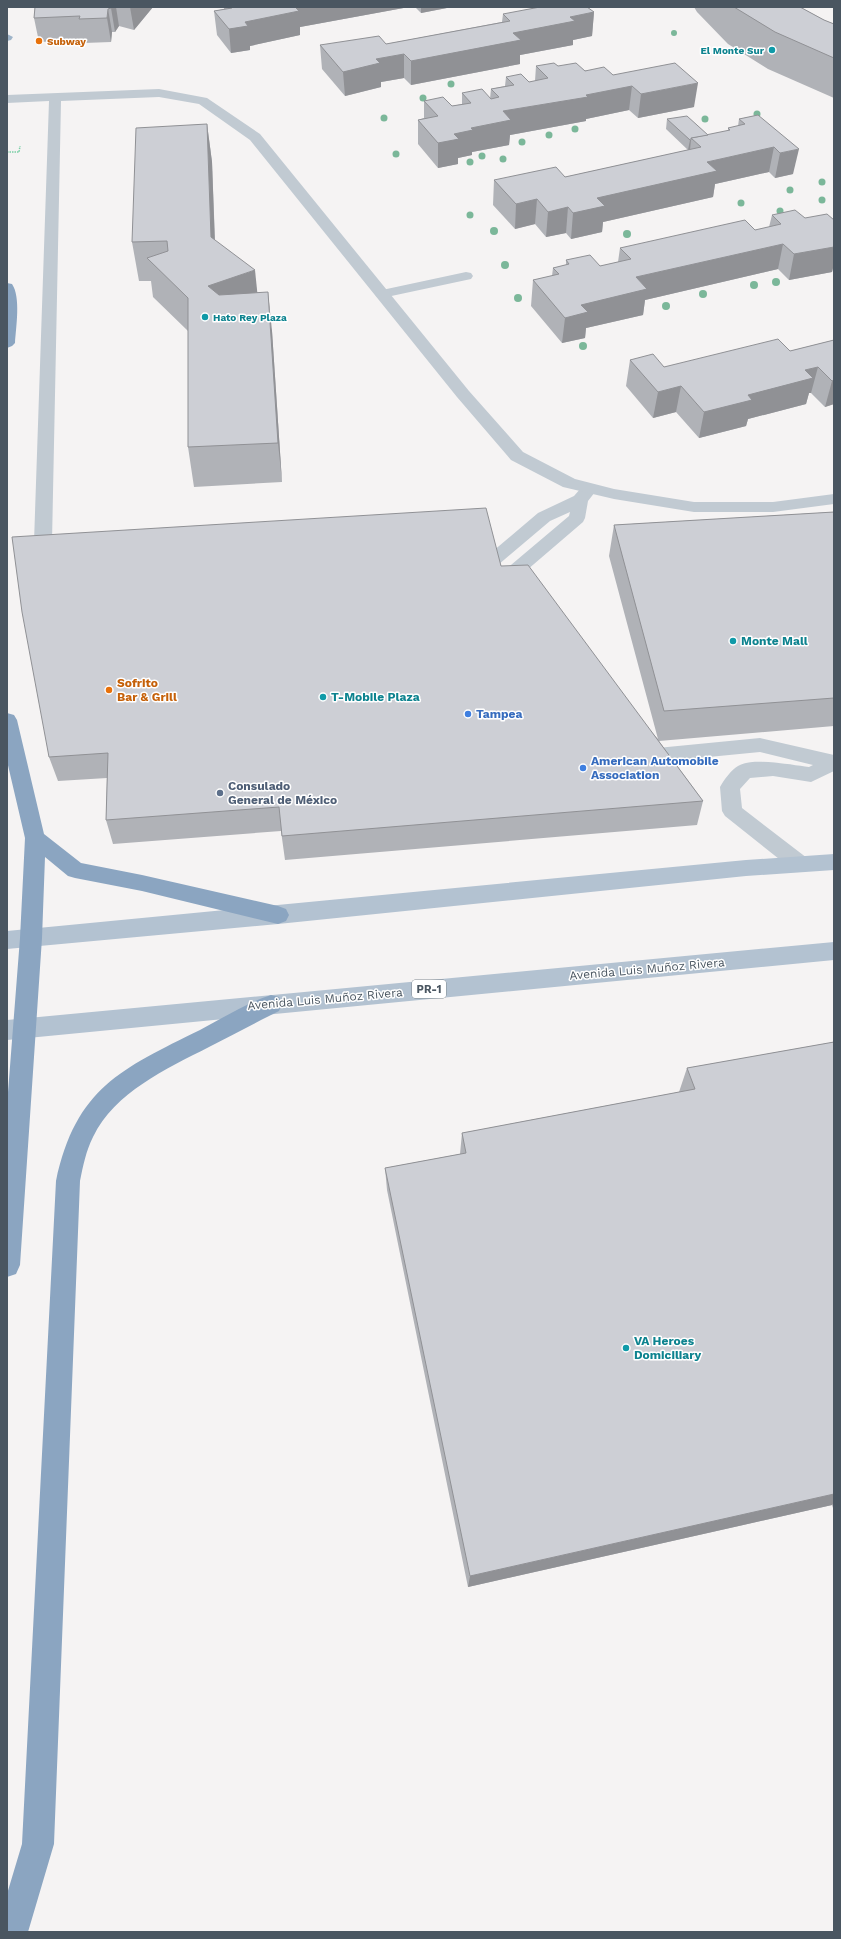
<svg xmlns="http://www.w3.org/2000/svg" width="841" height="1939" font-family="'Work Sans',sans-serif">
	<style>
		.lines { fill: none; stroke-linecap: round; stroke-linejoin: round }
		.path { stroke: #7ad0a6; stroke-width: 1.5; stroke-dasharray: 1.5 1; stroke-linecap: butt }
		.service { fill: #c1cad2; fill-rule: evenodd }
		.minor { fill: #c1cad2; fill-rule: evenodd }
		.primary { fill: #b3c2d1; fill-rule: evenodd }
		.trunk { fill: #9fb4c9; fill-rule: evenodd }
		.motorway { fill: #8ba5c1; fill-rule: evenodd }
		.tree { fill: #7bb799 }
		.wall { fill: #b0b2b7 }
		.shaded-wall { fill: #909195 }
		.building { fill: #cdcfd5; stroke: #909195 }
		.food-dot { fill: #e8710a; stroke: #fff; stroke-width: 1.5 }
		.culture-dot { fill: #0f9aa8; stroke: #fff; stroke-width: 1.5 }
		.shop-dot { fill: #3f7fe0; stroke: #fff; stroke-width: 1.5 }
		.service-dot { fill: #5c6f8a; stroke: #fff; stroke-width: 1.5 }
		.labels { text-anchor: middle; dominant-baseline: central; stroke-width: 3; stroke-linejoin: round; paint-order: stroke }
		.far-food-label { font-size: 10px; font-weight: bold; fill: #c56008; stroke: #fff; text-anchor: start }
		.far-culture-label { font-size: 10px; font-weight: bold; fill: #0d838f; stroke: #fff; text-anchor: end }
		.shield { fill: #fff; stroke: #808990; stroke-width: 1 }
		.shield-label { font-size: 11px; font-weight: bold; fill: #4a5661 }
		.culture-label { font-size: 12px; font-weight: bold; fill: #0d838f; stroke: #fff; text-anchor: start }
		.food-label { font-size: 12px; font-weight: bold; fill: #c56008; stroke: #fff; text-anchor: start }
		.shop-label { font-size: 12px; font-weight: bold; fill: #366cbe; stroke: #fff; text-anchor: start }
		.service-label { font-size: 12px; font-weight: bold; fill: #4e5e75; stroke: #fff; text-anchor: start }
		.street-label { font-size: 12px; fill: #4a5661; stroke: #fff }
	</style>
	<rect width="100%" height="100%" fill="#f5f3f3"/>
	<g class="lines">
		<polyline class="path" points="7,152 19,152 20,146"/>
		<g class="service">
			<polygon points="466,272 471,273 473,276 471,279 382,298 377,297 375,294 377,291 382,290"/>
			<polygon points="587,487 593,488 595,492 588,501 585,518 583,522 520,576 527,588 524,592 518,594 512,592 501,575 504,571 569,516 570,512 550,521 498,565 492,567 486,565 483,561 486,557 538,513 574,496 581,488"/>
			<path d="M760,738l74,17v16l-23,11 -38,-6 -23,2 -10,11 2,19 65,50 3,6 -3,6 -7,2 -7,-2 -68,-54 -3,-5 -2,-24c4,-7 11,-17 18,-21 14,-9 54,-1 71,1l4,-2 -53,-13 -113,11 -7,-2 -3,-5 3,-5 7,-2z"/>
		</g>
		<polygon class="minor" points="159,89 207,98 260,134 469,391 523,452 575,479 614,489 694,502 773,502 834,494 834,504 773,512 694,512 614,499 563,487 511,460 457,397 250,140 199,104 159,97 61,101 52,542 49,546 43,548 37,546 34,542 49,101 7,103 7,95"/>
		<g class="primary">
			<polygon points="834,854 834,870 746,876 278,924 7,949 7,931 746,860"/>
			<polygon points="834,942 834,960 7,1040 7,1020"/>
		</g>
		<polygon class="trunk" points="7,34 13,37 11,40 7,41"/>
		<g class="motorway">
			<path d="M7,283l5,1c9,13 4,43 3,59l-3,3 -5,2z"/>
			<polygon points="7,713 14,715 17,720 44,834 81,863 142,875 278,906 286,909 289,915 286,921 278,924 142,891 75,878 68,876 45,857 42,938 20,1265 16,1274 7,1277 7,1105 20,938 25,838 7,761"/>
			<path d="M271,995l8,2 3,7 -3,7c-24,12 -47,24 -70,36 -43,22 -94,45 -116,90 -7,14 -10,29 -13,44l-26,663 -26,88h-21v-38l15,-50 34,-663c20,-93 65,-112 144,-151 23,-12 46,-27 71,-35z"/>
		</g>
	</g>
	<g class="tree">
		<circle cx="674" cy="33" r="3"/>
		<circle cx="451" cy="84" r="3.5"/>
		<circle cx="423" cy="98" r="3.5"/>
		<circle cx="757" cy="114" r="3.5"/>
		<circle cx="384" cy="118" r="3.5"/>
		<circle cx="705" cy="119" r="3.5"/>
		<circle cx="575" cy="129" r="3.5"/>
		<circle cx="549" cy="135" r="3.5"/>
		<circle cx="522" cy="142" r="3.5"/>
		<circle cx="396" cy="154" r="3.5"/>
		<circle cx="482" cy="156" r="3.5"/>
		<circle cx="503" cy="159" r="3.5"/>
		<circle cx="470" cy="162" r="3.5"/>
		<circle cx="822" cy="182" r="3.5"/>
		<circle cx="790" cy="190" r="3.5"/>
		<circle cx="822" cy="200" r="3.5"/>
		<circle cx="741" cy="203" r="3.5"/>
		<circle cx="780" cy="211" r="3.5"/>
		<circle cx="470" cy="215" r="3.5"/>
		<circle cx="494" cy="231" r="4"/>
		<circle cx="627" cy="234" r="4"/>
		<circle cx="505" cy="265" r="4"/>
		<circle cx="776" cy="282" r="4"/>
		<circle cx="754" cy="285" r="4"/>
		<circle cx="703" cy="294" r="4"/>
		<circle cx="518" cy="298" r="4"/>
		<circle cx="666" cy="306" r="4"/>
		<circle cx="583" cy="346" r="4"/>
	</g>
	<g class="wall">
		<polygon points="35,7 153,7 134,30 119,26 115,32 112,32 111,42 84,43 83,40 39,42 34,18"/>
		<polygon points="224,7 409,7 300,27 300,35 250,46 250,50 231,53 217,35 214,11 224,9"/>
		<polygon points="415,7 452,7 421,13"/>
		<polygon points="694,7 800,7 824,20 834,24 834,98 768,69 728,44 697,12"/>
		<polygon points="594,12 592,36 573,40 573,45 520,55 520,64 411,85 404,78 381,82 381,87 345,96 322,69 320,45 386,44 502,22 503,14"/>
		<polygon points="536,66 558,66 613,75 694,107 638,118 629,110 586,119 586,121 510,135 509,145 472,152 472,155 458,158 458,164 438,168 418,144 418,120 424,118 424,101 452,106 462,104 462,93 490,99 491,89 505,86 506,77 529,82 535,81"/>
		<polygon points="758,115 793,174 775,178 769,172 715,184 713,197 603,222 602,232 571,239 566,233 546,237 535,224 515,229 493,205 494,180 565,177 688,150 666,129 667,119 708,135 728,131 728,128 738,126 739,119"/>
		<polygon points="207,124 212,162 215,240 258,293 272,331 282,482 194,487 188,447 188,331 153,297 151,281 139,281 132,242"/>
		<polygon points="772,215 805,218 834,220 834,268 833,268 832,272 789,280 778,269 645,300 643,315 586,328 585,338 562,343 531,306 533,280 552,276 553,268 566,265 566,260 600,266 618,262 620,248 755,230 769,227"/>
		<polygon points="834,340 834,404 825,407 811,393 809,393 806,404 748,419 746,426 699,438 676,412 653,418 626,386 630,360 664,367 790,351"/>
		<polygon points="834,512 834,726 659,741 703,801 697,825 285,860 281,831 113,844 106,820 107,778 58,781 49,757 501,566 658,739 609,556 614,525"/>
		<polygon points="834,1042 834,1511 832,1505 468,1587 387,1190 385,1168 460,1154 462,1133 679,1092 687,1068"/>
	</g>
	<g class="shaded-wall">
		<polygon points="112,7 116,7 119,26 115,32 111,8"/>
		<polygon points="130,7 153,7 134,30"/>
		<polygon points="293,7 409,7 300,27 300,35 250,46 250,50 231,53 229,29 245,22"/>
		<polygon points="421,7 452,7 421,13"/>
		<polygon points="108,9 112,32 111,42 107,18"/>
		<polygon points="594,12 592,36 573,40 573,45 520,55 520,64 411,85 411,61 570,17"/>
		<polygon points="404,54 404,78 381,82 381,87 345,96 343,72 376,59"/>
		<polygon points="698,83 694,107 638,118 641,94"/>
		<polygon points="632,86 629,110 586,119 586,121 510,135 509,145 472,152 472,155 458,158 458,164 438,168 438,143 454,134 471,128 503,111"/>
		<polygon points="207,124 212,162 216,276 211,237"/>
		<polygon points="690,140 691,140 690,150 688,150"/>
		<polygon points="774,147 769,172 715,184 713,197 603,222 602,232 571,239 573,213 597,198 707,162"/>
		<polygon points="799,149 793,174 775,178 780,153"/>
		<polygon points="537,199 535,224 515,229 516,204"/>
		<polygon points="568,207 566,233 546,237 548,212"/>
		<polygon points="783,244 778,269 645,300 643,315 586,328 585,338 562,343 565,318 581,305 636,277"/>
		<polygon points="834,247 834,268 833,268 832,272 789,280 794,254"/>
		<polygon points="255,270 259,309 213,325 208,286"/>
		<polygon points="268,292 272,331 282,482 278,443"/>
		<polygon points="818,367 811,393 809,393 806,404 748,419 746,426 699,438 704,412 748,395 805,370"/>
		<polygon points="834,380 834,404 825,407 832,381"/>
		<polygon points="681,386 676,412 653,418 658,392"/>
		<polygon points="834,1494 834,1503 832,1505 468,1587 470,1576"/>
	</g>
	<g class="building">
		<polygon points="35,7 112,7 111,8 108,9 107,18 79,19 80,16 34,18"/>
		<polygon points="231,7 295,7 299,11 245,22 248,26 229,29 214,11 232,8"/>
		<polygon points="540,7 587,7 594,12 570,17 575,21 513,33 521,40 411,61 404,54 376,59 380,63 343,72 320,45 379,36 386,44 510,21 503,14"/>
		<polygon points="734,7 800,7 824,20 834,24 834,58 775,32"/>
		<polygon points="554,63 558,66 576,63 585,71 604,67 613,75 675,63 698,83 641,94 632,86 586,95 588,97 503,111 511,120 471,128 473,130 454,134 459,139 438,143 418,120 438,116 424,101 443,97 452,106 471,103 462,93 482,89 491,99 499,97 491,89 514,85 506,77 521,74 529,82 548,78 536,66"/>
		<polygon points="758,115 799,149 780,153 774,147 707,162 717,171 597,198 605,206 573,213 568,207 548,212 537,199 516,204 494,180 556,167 565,177 701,147 691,138 730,130 728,128 745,124 739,119"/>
		<polygon points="687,116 708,135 691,138 691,140 690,140 667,119"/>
		<polygon points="207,124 211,237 255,270 208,286 219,295 268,292 278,443 188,447 188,298 147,258 168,251 167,241 132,242 136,128"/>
		<polygon points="795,210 805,218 827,214 834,220 834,247 794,254 783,244 636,277 647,289 581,305 588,312 565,318 533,280 559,274 553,268 569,264 566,260 590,255 600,266 631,259 620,248 745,220 755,230 781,224 772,215"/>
		<polygon points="778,339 790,351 834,340 834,380 832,381 818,367 805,370 813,378 748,395 752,400 704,412 681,386 658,392 630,360 653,354 664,367"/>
		<polygon points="486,508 501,566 528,565 703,801 282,836 279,807 106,820 108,753 49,757 22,612 12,537"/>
		<polygon points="834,512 834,698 664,711 614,525"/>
		<polygon points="834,1042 834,1494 470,1576 385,1168 466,1153 462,1133 695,1089 687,1068"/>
	</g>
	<g class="food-dot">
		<circle cx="39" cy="41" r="4"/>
		<circle cx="109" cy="690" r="4"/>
	</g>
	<g class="culture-dot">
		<circle cx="772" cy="50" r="4"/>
		<circle cx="205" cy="317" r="4"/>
		<circle cx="733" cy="641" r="4"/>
		<circle cx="323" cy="697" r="4"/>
		<circle cx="626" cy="1348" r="4"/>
	</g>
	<g class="shop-dot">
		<circle cx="468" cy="714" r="4"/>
		<circle cx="583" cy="768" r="4"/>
	</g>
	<circle class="service-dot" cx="220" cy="793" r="4"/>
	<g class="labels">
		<g class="far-food-label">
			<text x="47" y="41">Subway</text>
		</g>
		<g class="far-culture-label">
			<text x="764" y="50">El Monte Sur</text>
			<text x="213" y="317" text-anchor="start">Hato Rey Plaza</text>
		</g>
		<rect class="shield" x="412" y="980" width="34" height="18" rx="3"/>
		<g class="shield-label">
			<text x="429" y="989">PR-1</text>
		</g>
		<g class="culture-label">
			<text x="741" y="641">Monte Mall</text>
			<text x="331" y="697">T-Mobile Plaza</text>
			<text x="634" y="1341">VA Heroes<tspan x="634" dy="14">Domiciliary</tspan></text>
		</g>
		<g class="food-label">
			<text x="117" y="683">Sofrito<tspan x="117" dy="14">Bar &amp; Grill</tspan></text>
		</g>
		<g class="shop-label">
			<text x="476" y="714">Tampea</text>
			<text x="591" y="761">American Automobile<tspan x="591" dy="14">Association</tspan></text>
		</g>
		<g class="service-label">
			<text x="228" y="786">Consulado<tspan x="228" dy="14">General de México</tspan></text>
		</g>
		<g class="street-label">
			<text transform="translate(647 969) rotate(-5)">Avenida Luis Muñoz Rivera</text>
			<text transform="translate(325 999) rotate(-5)">Avenida Luis Muñoz Rivera</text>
		</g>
	</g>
	<rect width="841" height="1939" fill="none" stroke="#4a5661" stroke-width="16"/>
</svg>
